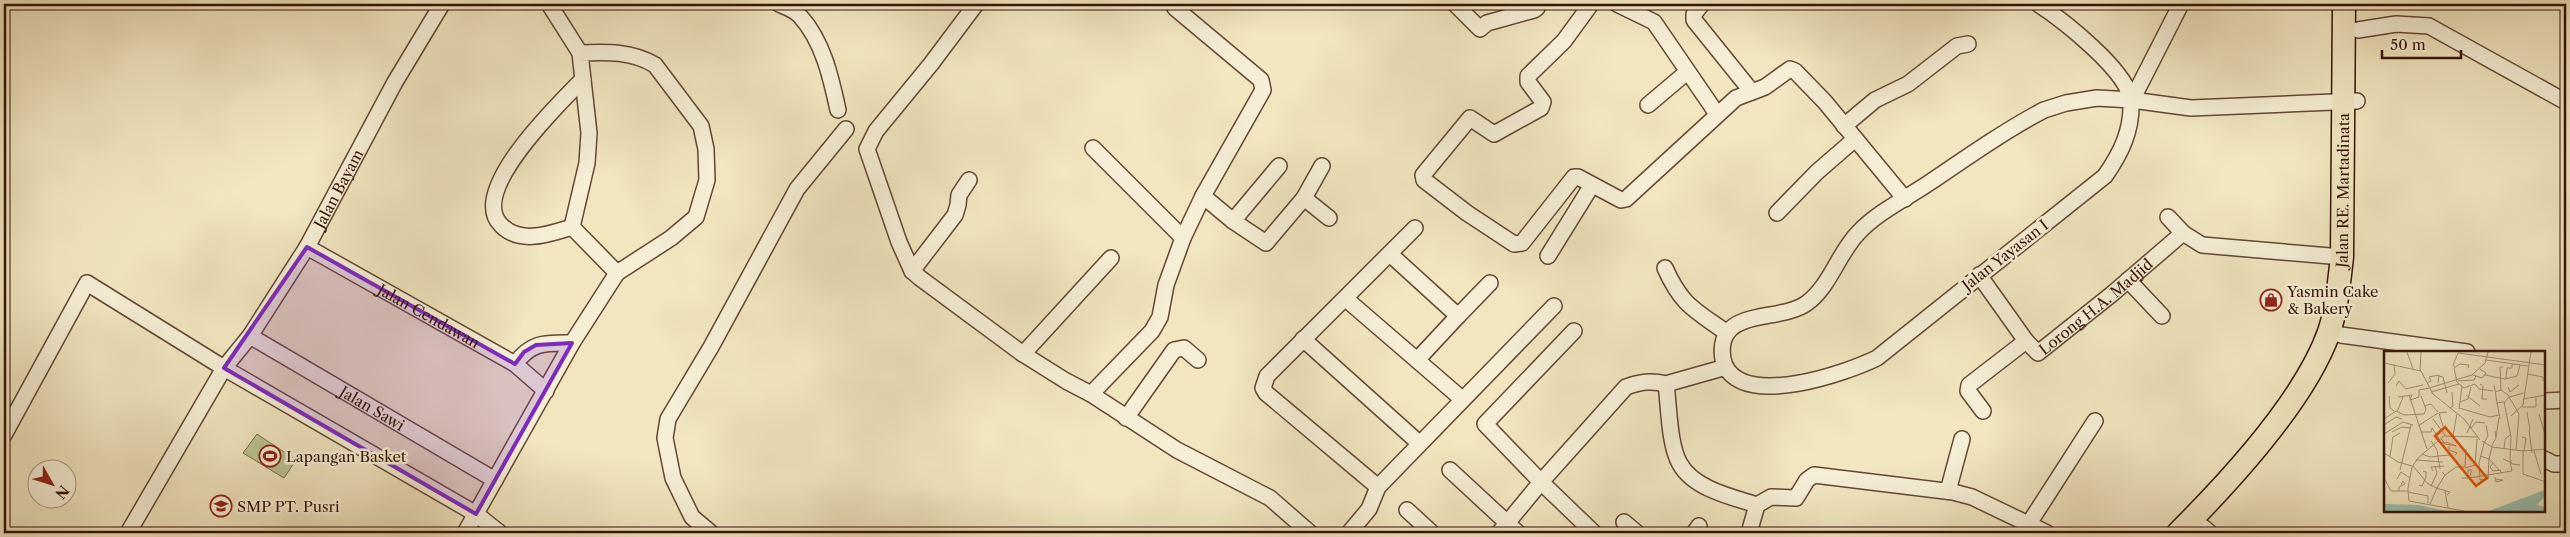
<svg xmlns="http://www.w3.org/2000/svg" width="2570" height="537" font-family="'Libre Caslon Text',serif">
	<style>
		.green { fill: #bbc492; stroke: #786c4c }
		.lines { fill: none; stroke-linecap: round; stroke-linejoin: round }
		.minor-casing { stroke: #634834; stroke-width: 18 }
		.highway-casing { stroke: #341306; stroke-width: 25 }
		.minor { stroke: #f6efd6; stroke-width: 15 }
		.highway { stroke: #f1e6c0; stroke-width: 22 }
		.marked { fill: #7b2cbf; fill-opacity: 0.2; stroke: #7b2cbf; stroke-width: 4; stroke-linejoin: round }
		.labels { text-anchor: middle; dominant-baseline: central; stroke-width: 5; stroke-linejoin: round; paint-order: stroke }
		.street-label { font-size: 15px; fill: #341306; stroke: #f6efd6 }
		.poi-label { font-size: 15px; fill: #341306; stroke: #f6efd6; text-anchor: start }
		.inset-road { fill: none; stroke: #a59276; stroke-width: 1 }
		.view { fill: #df560c; fill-opacity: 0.15; stroke: #df560c; stroke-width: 2.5 }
		.inset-edge { fill: none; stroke: #341306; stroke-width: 2.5 }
	</style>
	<rect width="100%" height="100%" fill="#f1e6c0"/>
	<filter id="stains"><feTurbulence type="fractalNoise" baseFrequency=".004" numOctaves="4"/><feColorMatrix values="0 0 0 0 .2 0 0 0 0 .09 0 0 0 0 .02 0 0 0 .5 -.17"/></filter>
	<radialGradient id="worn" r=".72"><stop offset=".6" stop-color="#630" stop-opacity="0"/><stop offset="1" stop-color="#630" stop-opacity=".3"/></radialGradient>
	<polygon class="green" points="257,434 296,460 284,478 243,453"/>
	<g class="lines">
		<g class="minor-casing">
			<g id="minor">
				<path d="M549,4l31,49 9,80 -2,30 -15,64 45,46 54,-35 25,-21 11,-37 -1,-31 -5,-23 -46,-61c-23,-14 -48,-13 -75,-12"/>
				<path d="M779,4c7,3 16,6 21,12 23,25 31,62 38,94"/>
				<polyline points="976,4 931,64 876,131 867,149 899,242 912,271 920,278 1023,354 1066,381 1091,394 1177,450 1270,498 1310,533"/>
				<polyline points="1455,4 1480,29 1487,23 1534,10 1537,8 1538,4"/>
				<polyline points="1591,4 1564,41 1528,76 1528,82 1543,102 1541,108 1494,134 1470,118 1423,175 1424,180 1467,213 1514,244 1522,243 1574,177 1578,177 1621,200 1626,199 1736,98 1765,87 1790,69 1795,71 1825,102 1905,199"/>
				<polyline points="1617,4 1654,22 1717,114"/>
				<polyline points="1702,4 1694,14 1694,20 1752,92"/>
				<path d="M2038,4c23,15 92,68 93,98 1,29 -10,51 -26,74l-228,182c-31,15 -130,50 -152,8 -4,-10 -4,-24 2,-33 14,-21 58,-14 80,-30 23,-17 31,-49 51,-70 20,-21 47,-34 71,-50 37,-25 75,-52 115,-73l22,-7 31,-5 35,2 59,8 166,-7"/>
				<polyline points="2358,30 2396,24 2429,26 2566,102"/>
				<polyline points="2132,100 2181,4"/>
				<polyline points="1648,105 1687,72"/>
				<polyline points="1844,126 1875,100 1908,84 1957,46 1968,44"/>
				<polyline points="1093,148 1183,238"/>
				<polyline points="1203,196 1233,221 1266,243 1304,198 1322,166"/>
				<polyline points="1304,198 1329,218"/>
				<polyline points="1777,213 1817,172 1855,139"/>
				<polyline points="1233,221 1279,166"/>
				<path d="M572,227c-23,7 -52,18 -71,-2 -34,-34 59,-122 82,-146"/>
				<polyline points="2183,233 2202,245 2342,257"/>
				<path id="s1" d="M307,247l208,117 31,27"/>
				<polyline points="1390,254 1458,316 1490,283"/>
				<polyline points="1548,256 1592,185"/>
				<path d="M1665,268c17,38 30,42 62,65"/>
				<polyline points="912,271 955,215 958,205 959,195 969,180"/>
				<path id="s2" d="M1979,275l47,66 12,12 74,-59 71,-61 -15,-16"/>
				<polyline points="2128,280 2162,316"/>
				<polyline points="1346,299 1462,399"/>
				<path d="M1574,331l-89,93 56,58 85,-95c14,-5 25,-7 40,-3 3,22 3,62 14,80 14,25 52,33 77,41"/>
				<polyline points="2329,331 2341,335 2467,352"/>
				<path id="s3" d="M250,336l245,144"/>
				<polyline points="1303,339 1419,443"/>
				<polyline points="1023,354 1111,258"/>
				<polyline points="1417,360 1458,316"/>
				<path d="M515,364c17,-23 31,-21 57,-21"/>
				<polyline points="1666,384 1726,367"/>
				<polyline points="1091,394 1152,331 1160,317 1166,285 1183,238 1203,196 1263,90 1261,80 1175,8 1173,4"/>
				<polyline points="2544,401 2566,400"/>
				<polyline points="1983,411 1968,391 1969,385 2026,341"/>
				<polyline points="1126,418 1174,350 1184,348 1198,360"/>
				<polyline points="4,435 87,283 224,368 476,514 500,533"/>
				<polyline points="2544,459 2554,464 2566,464"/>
				<polyline points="1450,470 1518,533"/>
				<polyline points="1378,487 1266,393 1263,388 1267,376 1415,228"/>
				<polyline points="1948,491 1962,439"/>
				<polyline points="1407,510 1432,533"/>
				<polyline points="1624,522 1637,533"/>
				<polyline points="2028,525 2095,421"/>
				<polyline points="2203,527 2210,533"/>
				<path id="s4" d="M128,533l96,-165 26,-32 57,-89 88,-165 47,-78"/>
				<polyline points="465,533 572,343 617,273"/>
				<polyline points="711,533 692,517 673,478 665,438 668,419 711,347 797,189 846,129"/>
				<polyline points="1349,533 1369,509 1378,487 1554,306"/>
				<polyline points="1499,533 1541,482 1594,533"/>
				<polyline points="1694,533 1699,526"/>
				<polyline points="1749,533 1757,505 1771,497 1796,498 1807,480 1814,475 1953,492 1972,497 2047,533"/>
			</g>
		</g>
		<g class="highway-casing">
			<g id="highway">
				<path id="s5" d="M2178,533c51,-51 127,-133 151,-201 8,-24 10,-50 13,-75l2,-253"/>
			</g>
		</g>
		<use href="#minor" class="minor"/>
		<use href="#highway" class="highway"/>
	</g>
	<path class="marked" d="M307,247l208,117 9,-12 12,-7 36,-2 -96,171 -252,-146z"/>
	<defs>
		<g id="shop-ring" transform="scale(1.125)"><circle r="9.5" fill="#f6efd6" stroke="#8f2418" stroke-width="1.5"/><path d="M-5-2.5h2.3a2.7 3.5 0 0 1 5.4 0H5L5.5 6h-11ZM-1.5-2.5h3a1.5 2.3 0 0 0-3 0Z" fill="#8f2418"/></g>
		<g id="stadium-ring" transform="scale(1.125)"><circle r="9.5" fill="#f6efd6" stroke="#8f2418" stroke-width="1.5"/><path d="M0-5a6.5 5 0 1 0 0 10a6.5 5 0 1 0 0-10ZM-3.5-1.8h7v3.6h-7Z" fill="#8f2418"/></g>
		<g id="school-ring" transform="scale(1.125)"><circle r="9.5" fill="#f6efd6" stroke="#8f2418" stroke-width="1.5"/><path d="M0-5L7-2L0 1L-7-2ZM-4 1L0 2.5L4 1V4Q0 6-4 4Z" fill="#8f2418"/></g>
	</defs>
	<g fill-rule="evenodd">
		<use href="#shop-ring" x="2271" y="300"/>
		<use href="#stadium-ring" x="270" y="456"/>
		<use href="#school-ring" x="221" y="506"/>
	</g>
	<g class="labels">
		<g class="street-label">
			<text stroke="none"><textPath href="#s4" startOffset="404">Jalan Bayam</textPath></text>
			<text stroke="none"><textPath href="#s5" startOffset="396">Jalan RE. Martadinata</textPath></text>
			<text transform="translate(2005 255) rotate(-38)">Jalan Yayasan I</text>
			<text stroke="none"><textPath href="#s2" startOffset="172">Lorong H.A. Madjid</textPath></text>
			<text stroke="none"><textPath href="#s1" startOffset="140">Jalan Cendawan</textPath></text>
			<text stroke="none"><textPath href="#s3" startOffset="142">Jalan Sawi</textPath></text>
		</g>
		<g class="poi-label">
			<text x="2287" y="291">Yasmin Cake<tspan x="2287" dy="17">&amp; Bakery</tspan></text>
			<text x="286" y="456">Lapangan Basket</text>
			<text x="237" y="506">SMP PT. Pusri</text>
		</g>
	</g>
	<g transform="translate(2384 351)">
		<rect width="161" height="161" fill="#f1e6c0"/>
		<path d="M161,139v6l-8,9 8,2v5h-59zM0,153l34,1 34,7h-68z" fill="#9bc0b1"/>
		<path class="inset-road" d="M23,1l6,17M102,9l42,6M0,12l37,8 12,23 31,25 16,21M71,16l-2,-2 5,-12 88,12M70,17l3,14 7,6 11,-4 4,5 14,2M70,17l6,-4 9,1 -1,3M36,20l1,-19M143,23l16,3v4M89,24l9,3 4,-5 -6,-4M101,24l20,4 12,-3 3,-11M55,25l4,1 4,16M122,27l1,-10h5v-4M74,30l16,-1 2,-4M4,32l7,-9 -1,-9M43,32l4,-2 -2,-4 10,-2 -1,8M96,33l3,2 -1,13h5M110,34l6,34M12,35l3,-5 7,8M124,36l2,5 9,-7M45,37l43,-13 13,-12 3,-11M21,38l18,-4M117,39l-1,-23h3M47,41l28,-8M111,41l6,-2 7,5 11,19 -3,36M25,44l18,54M82,44l14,11M5,45l1,12 4,3M14,46l14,-2 -2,5M139,48l23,-4M26,49l9,-3v-7l10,-2M76,51l8,-3 3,-12M112,52l8,-1 7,35 -1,22 2,5 8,1M120,52l5,-6 15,-4M40,55l7,-2 7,8M138,56h14v-9M66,57l3,-2 -1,-14M75,57l31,9 9,-2M75,58l3,-23M13,61l6,-15M143,61l3,18M73,63l-4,21 5,9M155,63l7,24M127,65l12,-11 8,-53M0,68l12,-8 8,4 20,-1 2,-5 -5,-13M49,68l12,16M0,74l12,-8 6,2M34,75l20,-13M59,75l-4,-13 8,-1M87,77l5,-6 9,1M145,79l3,23M8,81l10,-5 9,1M37,81h10l1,-4 7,11M83,82l6,-14M0,83l19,-12 10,3M112,86l3,-19M138,86l4,1 -2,13M47,90l6,9 3,19M98,90l10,6 31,4 23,-2M56,92h4l2,-1 10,4 -11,-2 -1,-1 -1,-2 -2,-2M100,92l-5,20 1,17 8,-1 1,-20 13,14M100,92l4,-7 -2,-11M65,95v4l8,3 -2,2M107,96l5,-9 -1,-7M120,98l1,-10 5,-4M139,100v23l23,8M150,100l7,23M0,102l14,9 14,4M38,103l8,3 19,-2M6,105l3,-19 7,-4M96,105l9,3 3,-12M119,108l7,3 2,9M32,109l27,2M109,112l-3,4 3,4 8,-1M29,115l15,18 9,4 -7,16M81,117l10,-3 2,-26M16,119l11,-45M49,120l-2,-4 13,-1M61,124l11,-8h9l1,-18M111,126l1,5 7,-2 -8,-1M0,127l7,13h17v-3M78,127h7l3,-8h-4v4M85,127l43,-7M13,128l4,-7 9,6M35,134l3,1 4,-9v-5l-3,-1M47,135l6,-13 -2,-7M24,137l4,-21 6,-9 26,-22 34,1M52,137l14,4 -3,3M53,137l8,-13 -3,-3M15,140v-4l6,-3 -2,-3 -2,4M24,140l1,10 55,10M61,140l3,17M24,141l20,4v7"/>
		<path class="view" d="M61,76l42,51 -11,8 -41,-50z"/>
		<rect width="161" height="161" class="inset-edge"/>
	</g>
	<rect width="2570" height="537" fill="none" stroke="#f1e6c0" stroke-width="20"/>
	<rect x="5" y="5" width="2560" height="527" fill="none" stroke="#341306" stroke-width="2.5"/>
	<rect x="10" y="10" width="2550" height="517" fill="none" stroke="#341306"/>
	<g transform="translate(52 484) rotate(129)"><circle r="24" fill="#f6efd6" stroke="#a89783"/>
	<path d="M0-4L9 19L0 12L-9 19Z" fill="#8f2418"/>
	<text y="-8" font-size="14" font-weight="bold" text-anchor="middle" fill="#341306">N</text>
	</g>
	<path d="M2382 50v8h79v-8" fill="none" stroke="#341306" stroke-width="2.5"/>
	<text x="2390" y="50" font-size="15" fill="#341306" stroke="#f6efd6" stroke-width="4" paint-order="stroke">50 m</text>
	<rect width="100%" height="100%" filter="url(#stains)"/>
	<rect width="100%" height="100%" fill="url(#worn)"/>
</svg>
